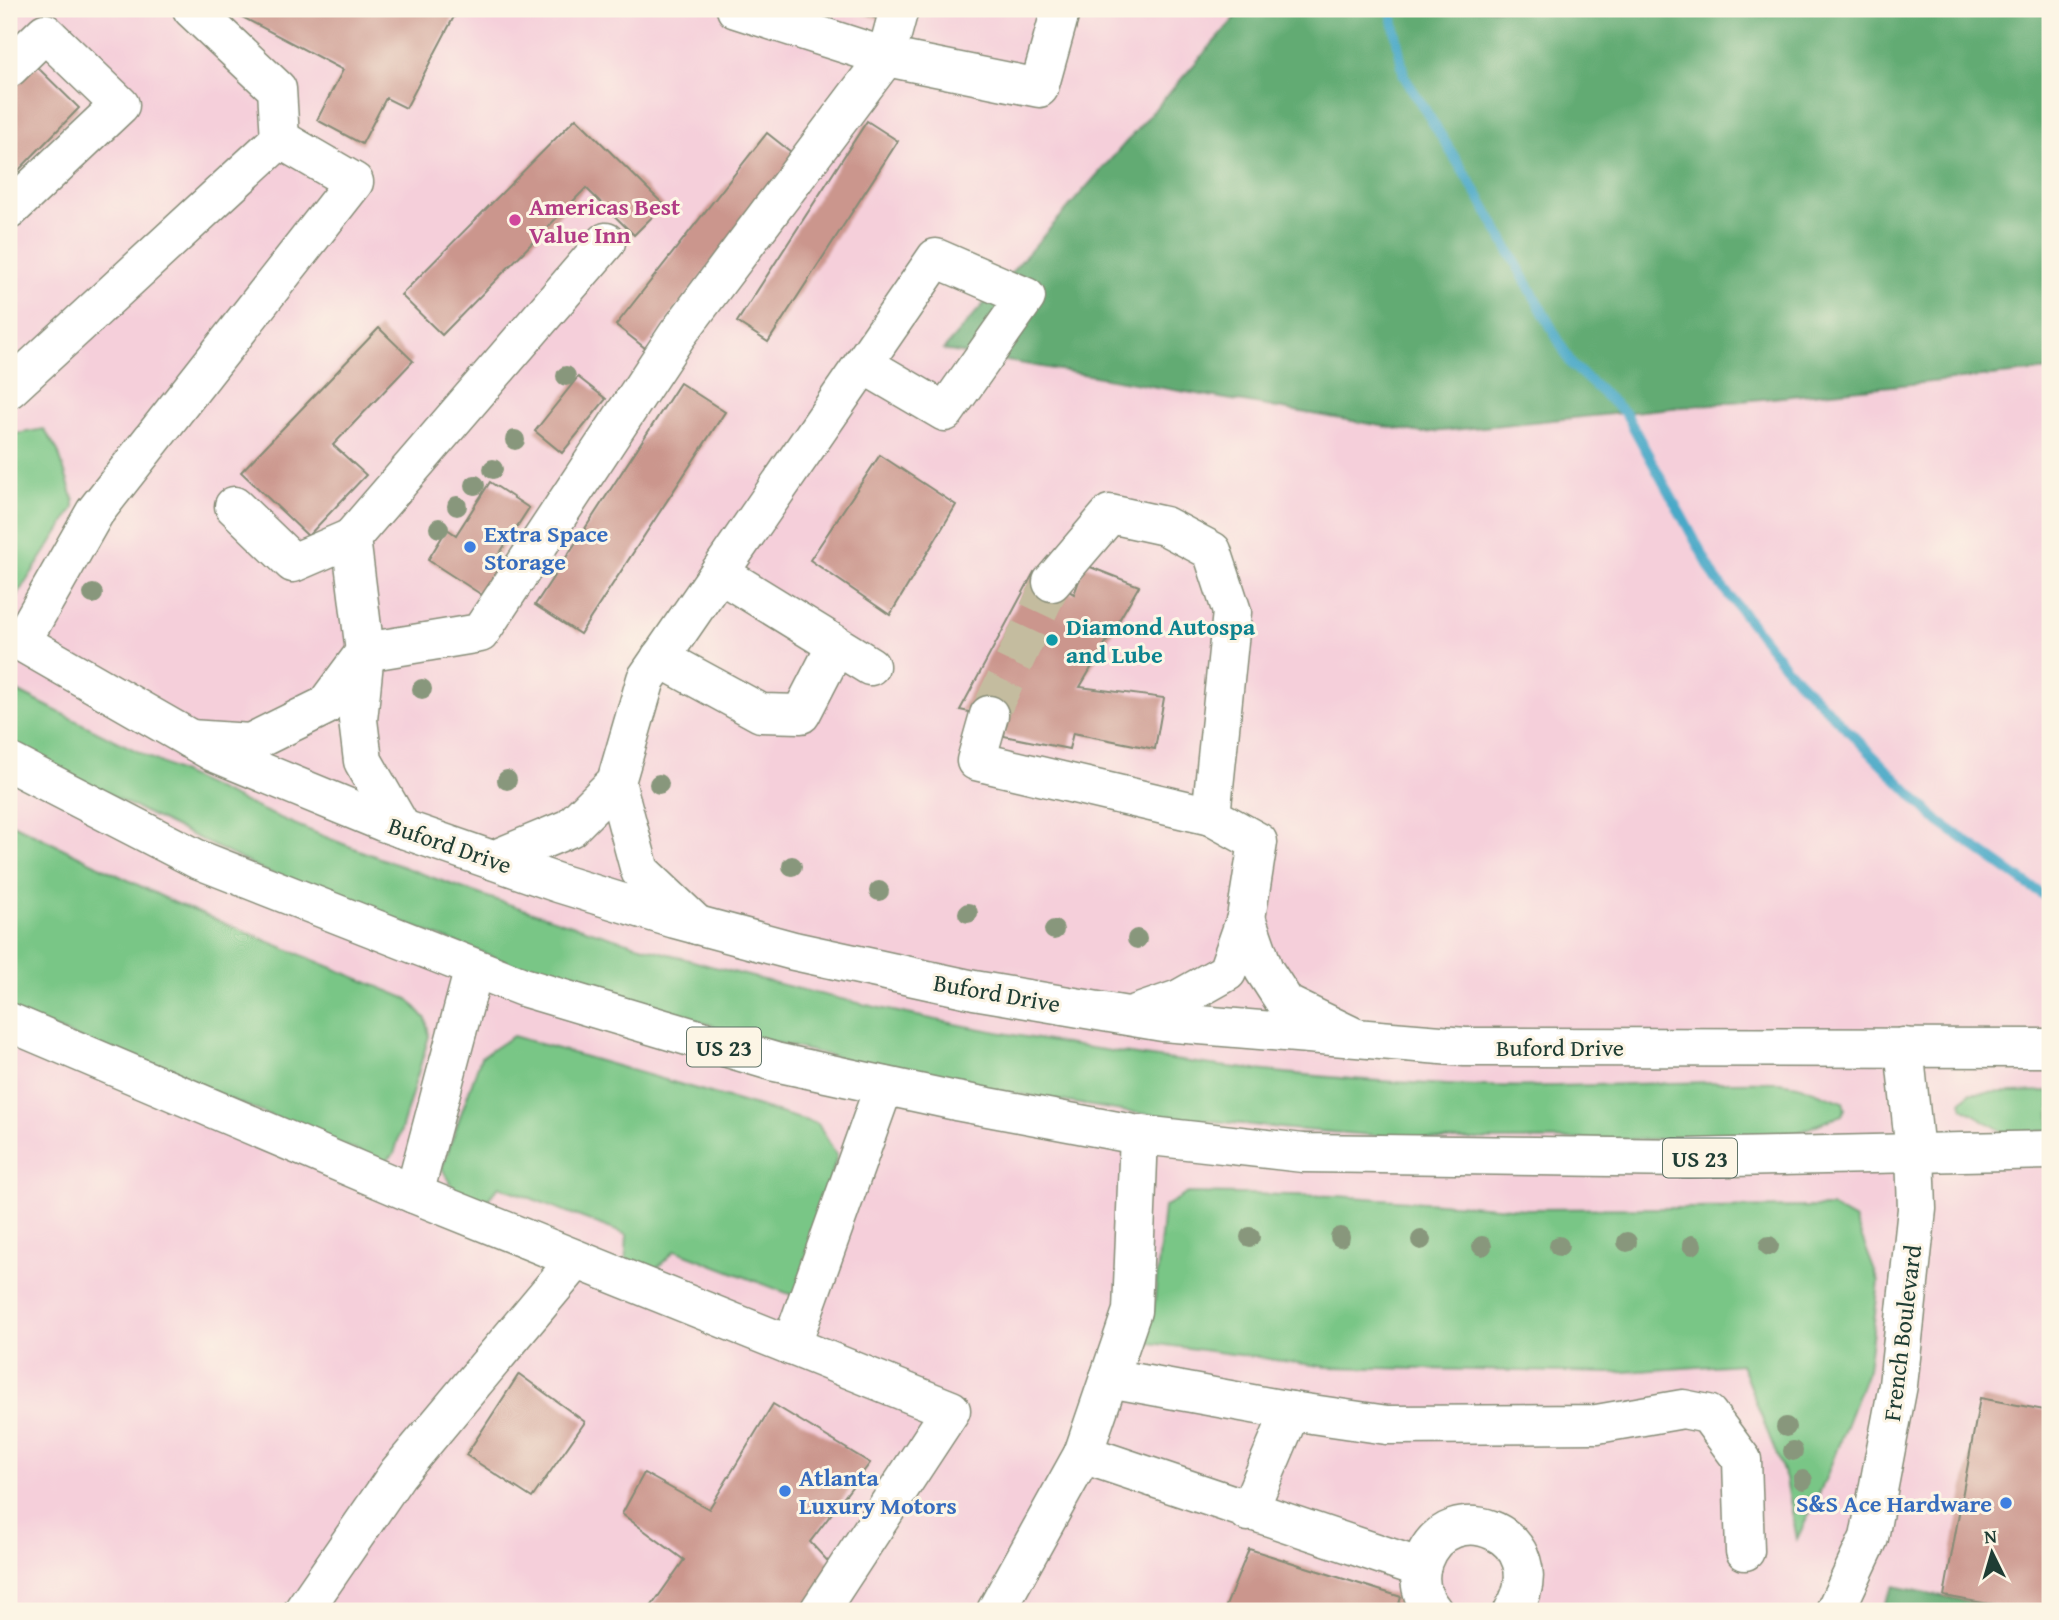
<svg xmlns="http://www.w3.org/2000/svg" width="2059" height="1620" font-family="'Gentium Book Plus',serif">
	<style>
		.built { fill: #f5cfda }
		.green { fill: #79c686; stroke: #4c825d; stroke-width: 2 }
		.forest { fill: #62ab73; stroke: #407454; stroke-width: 2 }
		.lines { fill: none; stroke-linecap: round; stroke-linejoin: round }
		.stream { stroke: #49a9c8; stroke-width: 10 }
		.building { fill: #cb968d }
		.minor-tunnel { stroke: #c4bc9f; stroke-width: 38; stroke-dasharray: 38 19; stroke-linecap: butt }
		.minor-casing { stroke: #868c77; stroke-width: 41 }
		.highway-casing { stroke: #868c77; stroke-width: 41 }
		.minor { stroke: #fff; stroke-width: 38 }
		.highway { stroke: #fff; stroke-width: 38 }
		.tree { fill: #88977b }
		.hotel-dot { fill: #d1479c; stroke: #fcf5e5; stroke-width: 2.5 }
		.shop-dot { fill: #3f7fe0; stroke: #fcf5e5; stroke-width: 2.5 }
		.culture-dot { fill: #0f9aa8; stroke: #fcf5e5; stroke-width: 2.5 }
		.labels { text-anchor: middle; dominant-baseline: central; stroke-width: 6; stroke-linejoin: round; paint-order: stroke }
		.shield { fill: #fcf5e5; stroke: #617469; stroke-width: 2 }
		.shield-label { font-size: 23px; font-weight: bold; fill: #1f3d34 }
		.hotel-label { font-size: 24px; font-weight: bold; fill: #b23c85; stroke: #fcf5e5; text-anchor: start }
		.shop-label { font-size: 24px; font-weight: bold; fill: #366cbe; stroke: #fcf5e5; text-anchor: start }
		.culture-label { font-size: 24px; font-weight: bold; fill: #0d838f; stroke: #fcf5e5; text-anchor: start }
		.street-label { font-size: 24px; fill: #1f3d34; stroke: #fcf5e5 }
	</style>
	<rect width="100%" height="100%" fill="#fcf5e5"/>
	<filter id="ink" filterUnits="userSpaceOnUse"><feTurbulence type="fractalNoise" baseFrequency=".0143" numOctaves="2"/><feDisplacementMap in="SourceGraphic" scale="14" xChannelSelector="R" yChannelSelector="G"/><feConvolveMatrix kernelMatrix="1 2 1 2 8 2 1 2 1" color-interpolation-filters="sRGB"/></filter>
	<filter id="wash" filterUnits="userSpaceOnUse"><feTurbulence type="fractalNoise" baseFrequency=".00686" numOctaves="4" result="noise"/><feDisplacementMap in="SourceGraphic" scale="28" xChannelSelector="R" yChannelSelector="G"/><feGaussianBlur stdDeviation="1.57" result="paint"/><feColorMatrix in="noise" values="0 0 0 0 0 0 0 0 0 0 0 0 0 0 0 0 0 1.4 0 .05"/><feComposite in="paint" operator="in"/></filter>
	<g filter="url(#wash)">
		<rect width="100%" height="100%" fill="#eddcba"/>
		<polygon class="built" points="9,9 1243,9 943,350 1422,433 2050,370 2050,1611 2014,1611 1894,1586 1880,1611 9,1611"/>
		<g class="green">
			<polygon points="44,429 58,451 74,501 74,508 16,597 9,593 9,435"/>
			<path d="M9,687c112,56 225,115 342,160 350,136 721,220 1096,238 110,5 222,-5 332,-3l19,3 45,17 2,7 -3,6 -51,20 -59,4 -292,1 -150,-11 -162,-17 -200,-33 -172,-41 -201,-58 -290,-109 -256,-125z"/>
			<polygon points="9,822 173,902 408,999 426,1019 429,1036 394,1154 385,1162 9,1010"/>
			<polygon points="513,1036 818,1124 837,1156 797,1297 675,1250 650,1276 625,1267 627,1235 499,1186 485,1203 470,1204 451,1185 442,1168 481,1057"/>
			<polygon points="2050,1091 2050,1131 2004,1132 1963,1108 1961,1102 1970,1093"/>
			<polygon points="1188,1193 1337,1196 1526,1209 1832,1207 1855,1220 1879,1282 1868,1369 1823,1485 1797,1539 1786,1479 1741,1364 1610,1373 1327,1367 1143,1342 1154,1306 1164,1207"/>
		</g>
		<g class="forest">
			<polygon points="1243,9 2050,9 2050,370 1422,433 943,350"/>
			<polygon points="1894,1586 2014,1611 1880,1611"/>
		</g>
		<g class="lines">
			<polyline class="stream" points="1391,9 1404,76 1481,200 1572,365 1626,414 1716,579 1788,670 1939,822 2050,900"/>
		</g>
		<g id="blocks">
			<g class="building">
				<polygon points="227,9 458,9 406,108 386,98 362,144 317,120 343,70"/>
				<polygon points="844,9 882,9 879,19"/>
				<polygon points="33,63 79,108 13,176 9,172 9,87"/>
				<polygon points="576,118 664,205 634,235 586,188 442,335 401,295"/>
				<polygon points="867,121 898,141 768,342 737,322"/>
				<polygon points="767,133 796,156 645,348 616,325"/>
				<polygon points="379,328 413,361 333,445 366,475 308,536 241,472"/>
				<polygon points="578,377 606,399 562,453 535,431"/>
				<polygon points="680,383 725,412 580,634 535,605"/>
				<polygon points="880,455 956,505 890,615 810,560"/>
				<polygon points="490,482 529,508 494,562 501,567 482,595 428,560 447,529 456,535"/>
				<polygon points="1085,565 1139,586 1080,687 1164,698 1155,749 1073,733 1069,749 1004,736 1007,720 960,710 1034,572 1074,594"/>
				<polygon points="519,1374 585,1422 532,1498 466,1455"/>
				<polygon points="1980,1398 2050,1411 2050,1611 2026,1611 1944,1596"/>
				<polygon points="773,1404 870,1463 810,1542 835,1569 803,1611 648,1611 684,1560 622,1514 644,1473 709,1509"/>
				<polygon points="1249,1549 1401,1597 1397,1611 1224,1611"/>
			</g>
		</g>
	</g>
	<g filter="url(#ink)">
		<use href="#blocks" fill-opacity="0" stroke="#868c77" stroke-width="2"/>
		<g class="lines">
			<polyline class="minor-tunnel" points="989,715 1052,582"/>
			<g class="minor-casing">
				<g id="minor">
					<polyline points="192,9 277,89 280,139"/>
					<polyline points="736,9 886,57 1039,88 1061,9"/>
					<polyline points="9,68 45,33 120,105 9,210"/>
					<polyline points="9,389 280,139 354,182 95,512 21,642"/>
					<polyline points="234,506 293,563 351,538"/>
					<polyline points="719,573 870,666"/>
					<polyline points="1052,582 1110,514 1165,526 1212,551 1232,612 1211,816 1258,842 1246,918 1227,972 1179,999 1130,1016"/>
					<polyline points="660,658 761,713 801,714 836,646"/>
					<polyline points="989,715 976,761 1211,816"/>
					<polyline points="190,739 250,743 325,706 365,652 480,633 677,335 886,57 899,9"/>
					<polyline points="616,782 640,871 697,925"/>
					<polyline points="402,829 363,761 358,720 365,652 351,538 606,242"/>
					<polyline points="493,860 570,828 616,782 646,679 936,258 1026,297 945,412 863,364"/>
					<polyline points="1246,918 1264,970 1286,1004 1354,1037"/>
					<polyline points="9,1022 414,1194 951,1410 819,1611"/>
					<polyline points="1139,1135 1132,1311 1083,1454 1421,1568"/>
					<polyline points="414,1194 474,968"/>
					<polyline points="791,1346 884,1086"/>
					<polyline points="1109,1378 1291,1411"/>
					<polyline points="1248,1512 1291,1411 1387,1425 1597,1424 1683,1409 1708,1414 1742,1460 1745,1551"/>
					<polyline points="303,1611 398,1473 576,1260"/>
					<polyline points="996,1611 1083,1454"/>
					<path d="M1433,1611c-12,-14 -16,-32 -10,-50 26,-71 135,-25 90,50"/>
					<polyline points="1835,1611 1869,1538 1898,1385 1917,1209 1915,1153 1904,1047"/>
				</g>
			</g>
			<g class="highway-casing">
				<g id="highway">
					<polyline points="9,635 213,752 383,822 558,883 675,919 794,951 974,990 1163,1022 1465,1047 2050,1048"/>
					<polyline points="9,762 197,859 523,987 775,1062 956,1101 1133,1134 1303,1153 1689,1158 2050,1150"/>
				</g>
			</g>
			<use href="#minor" class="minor"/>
			<use href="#highway" class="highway"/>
		</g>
		<g class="tree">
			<circle cx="566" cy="376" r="10"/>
			<circle cx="515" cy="440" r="10"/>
			<circle cx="493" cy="469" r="10"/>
			<circle cx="475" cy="485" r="10"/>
			<circle cx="457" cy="506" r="10"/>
			<circle cx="439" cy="528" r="10"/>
			<circle cx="93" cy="594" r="10"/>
			<circle cx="422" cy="689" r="10"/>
			<circle cx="507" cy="780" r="10"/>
			<circle cx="659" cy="784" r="10"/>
			<circle cx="792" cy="866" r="10"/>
			<circle cx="879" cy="891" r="10"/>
			<circle cx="968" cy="913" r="10"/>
			<circle cx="1054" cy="930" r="10"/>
			<circle cx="1137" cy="939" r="10"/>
			<circle cx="1250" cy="1237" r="10"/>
			<circle cx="1340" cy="1237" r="10"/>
			<circle cx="1421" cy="1240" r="10"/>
			<circle cx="1627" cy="1242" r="10"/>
			<circle cx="1692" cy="1245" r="10"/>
			<circle cx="1482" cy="1246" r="10"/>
			<circle cx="1559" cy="1246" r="10"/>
			<circle cx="1769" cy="1246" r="10"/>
			<circle cx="1786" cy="1427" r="10"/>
			<circle cx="1793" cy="1451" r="10"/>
			<circle cx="1803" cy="1480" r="10"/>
		</g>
	</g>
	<circle class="hotel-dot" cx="515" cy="220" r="7"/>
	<g class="shop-dot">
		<circle cx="470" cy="547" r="7"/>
		<circle cx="785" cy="1491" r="7"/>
		<circle cx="2006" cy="1503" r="7"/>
	</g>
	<circle class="culture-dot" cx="1052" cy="640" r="7"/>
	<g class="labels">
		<g class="shield">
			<rect x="687" y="1027.5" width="74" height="39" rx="5"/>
			<rect x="1663" y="1138.5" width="74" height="39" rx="5"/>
		</g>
		<g class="shield-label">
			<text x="724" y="1047">US 23</text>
			<text x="1700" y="1158">US 23</text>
		</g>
		<g class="hotel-label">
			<text x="529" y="206">Americas Best<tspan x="529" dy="28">Value Inn</tspan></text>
		</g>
		<g class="shop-label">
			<text x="484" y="533">Extra Space<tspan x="484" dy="28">Storage</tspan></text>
			<text x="799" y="1477">Atlanta<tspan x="799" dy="28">Luxury Motors</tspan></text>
			<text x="1992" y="1503" text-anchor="end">S&amp;S Ace Hardware</text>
		</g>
		<g class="culture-label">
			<text x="1066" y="626">Diamond Autospa<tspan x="1066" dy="28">and Lube</tspan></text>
		</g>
		<g class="street-label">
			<text transform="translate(450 845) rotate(19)">Buford Drive</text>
			<text transform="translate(997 993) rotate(10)">Buford Drive</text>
			<text x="1560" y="1047">Buford Drive</text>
			<text transform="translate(1902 1333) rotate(-83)">French Boulevard</text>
		</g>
	</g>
	<rect width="2059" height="1620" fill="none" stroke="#fcf5e5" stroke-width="35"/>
	<g transform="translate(1992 1553) rotate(355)" stroke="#fcf5e5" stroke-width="5" paint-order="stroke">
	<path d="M0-5L12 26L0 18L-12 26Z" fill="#1f3d34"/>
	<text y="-10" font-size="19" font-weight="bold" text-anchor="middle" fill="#1f3d34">N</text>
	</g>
</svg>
